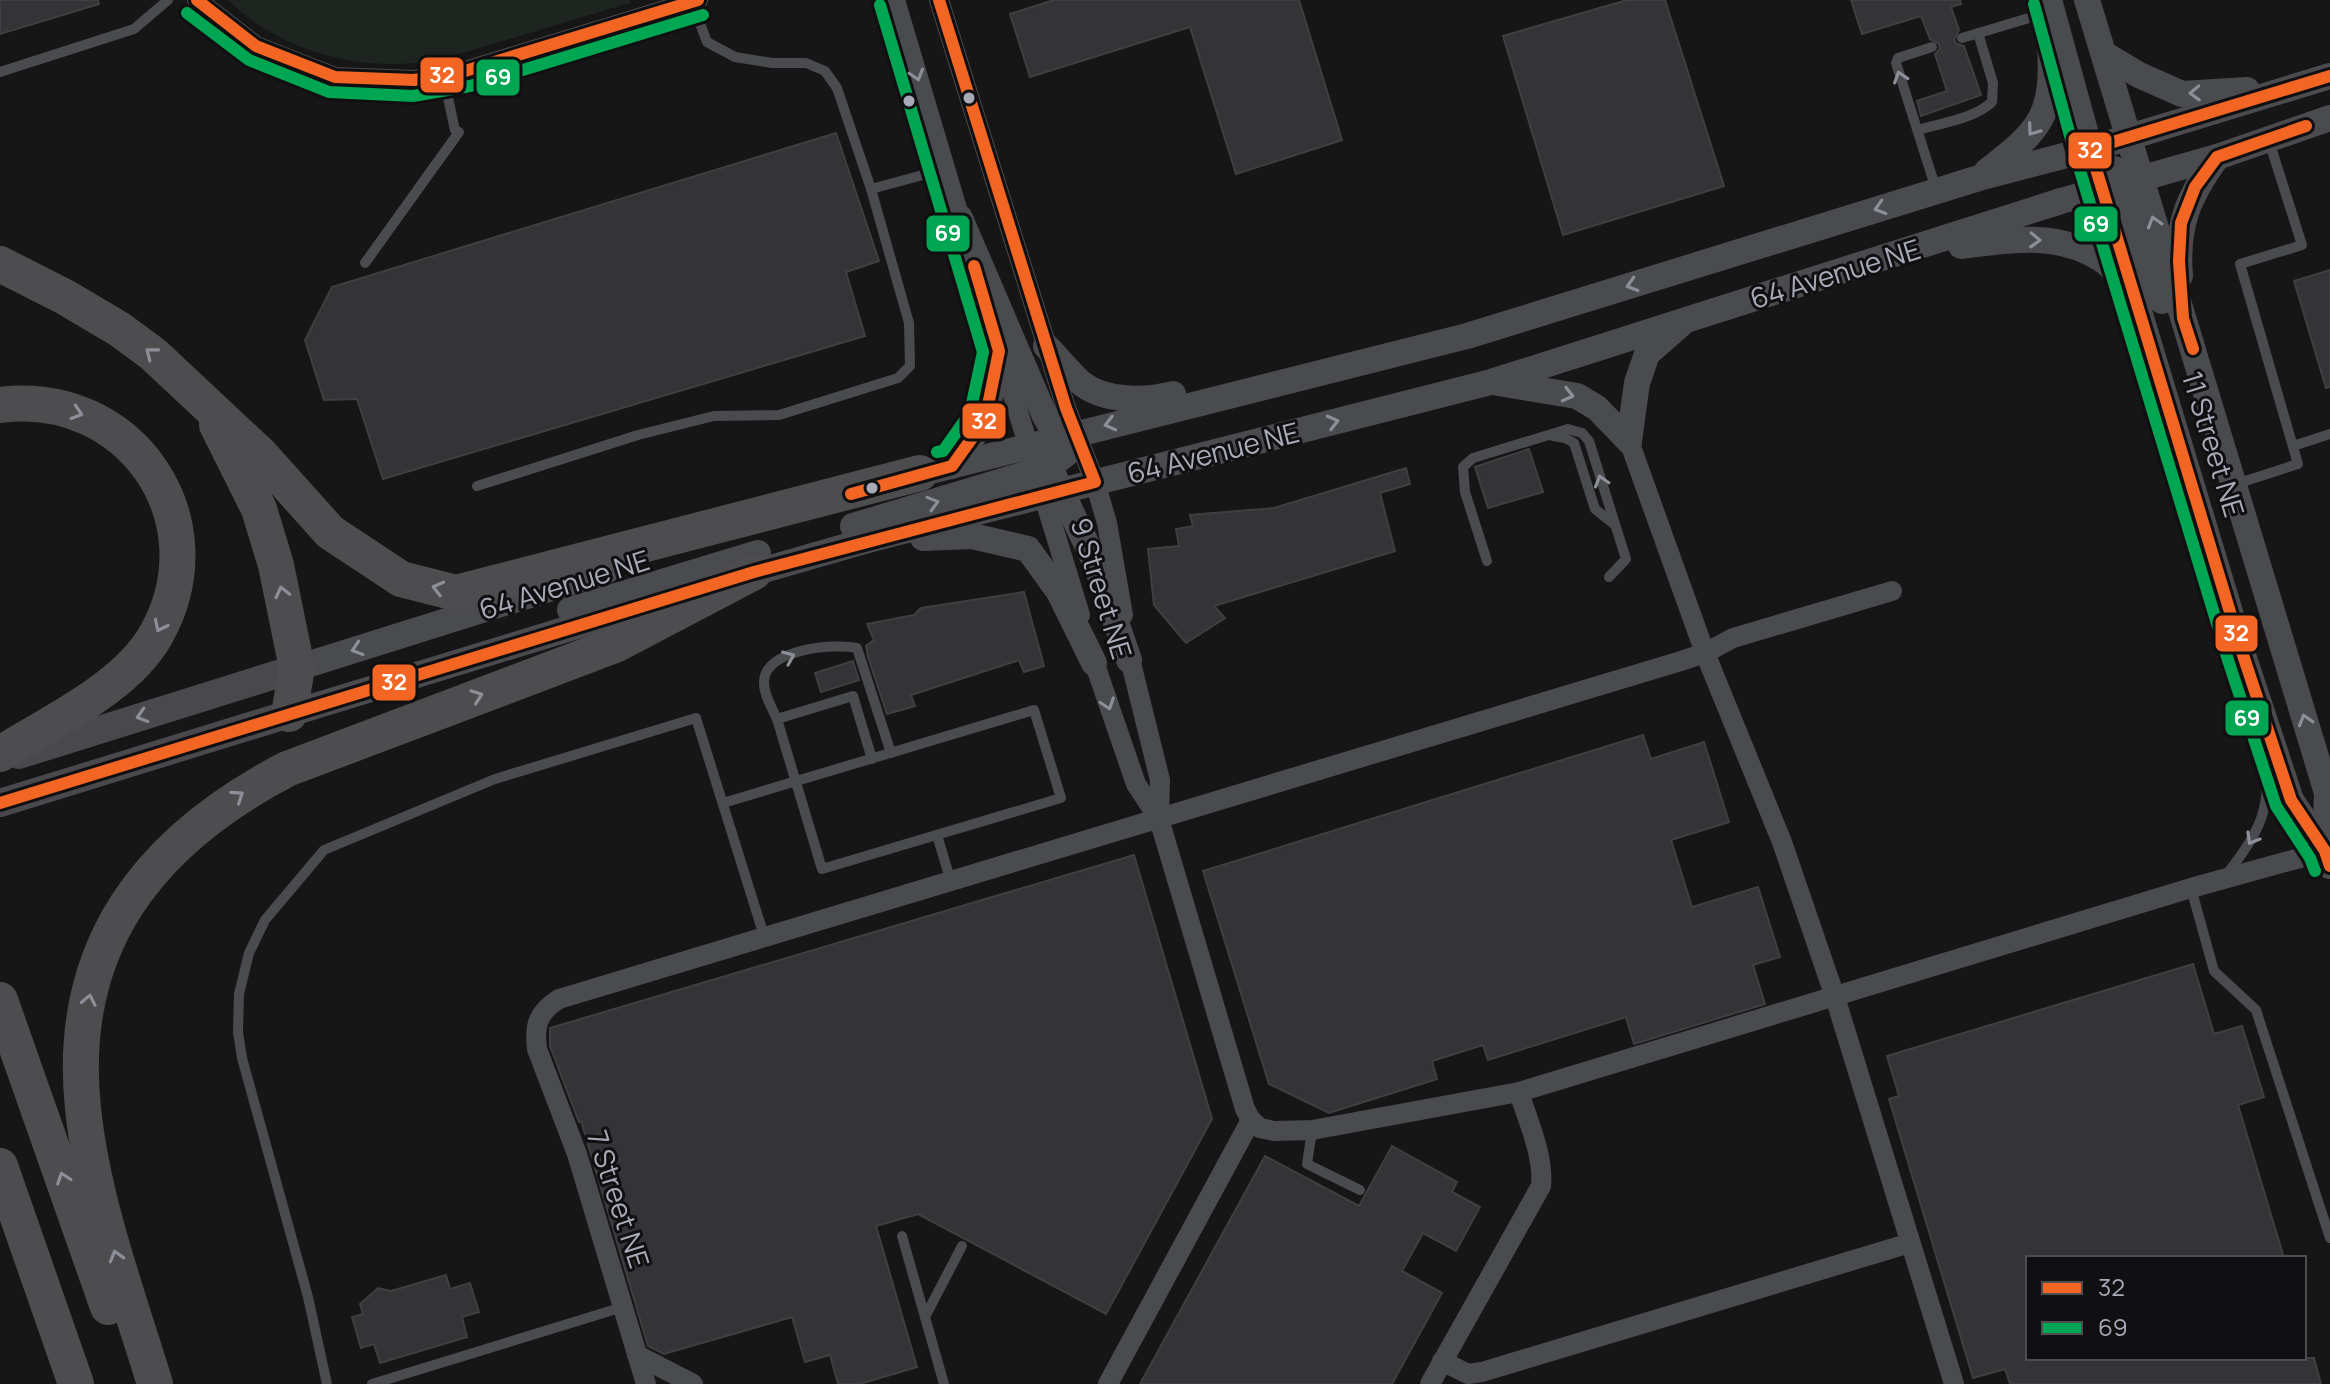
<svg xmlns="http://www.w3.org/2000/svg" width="2330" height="1384" font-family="Manrope,sans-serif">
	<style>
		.green { fill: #1e2520 }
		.building { fill: #343436; stroke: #3f3f42; stroke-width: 2 }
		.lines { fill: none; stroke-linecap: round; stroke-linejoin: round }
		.service { stroke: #4a4b4f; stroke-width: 10 }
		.minor { stroke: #4a4b4f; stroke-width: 20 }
		.tertiary { stroke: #4a4b4f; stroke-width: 26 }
		.secondary { stroke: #49494d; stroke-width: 28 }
		.motorway { stroke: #4d4d50; stroke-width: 36 }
		.bus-1-casing { stroke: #101012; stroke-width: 18 }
		.bus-2-casing { stroke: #101012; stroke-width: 18 }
		.bus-1 { stroke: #f26522; stroke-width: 12 }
		.bus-2 { stroke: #00a651; stroke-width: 12 }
		.oneway { stroke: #8c8e98 }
		.oneway2 { stroke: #8d8f98 }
		.oneway3 { stroke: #8c8e97 }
		.bus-dot { fill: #a8abb7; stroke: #101012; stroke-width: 3 }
		.labels { text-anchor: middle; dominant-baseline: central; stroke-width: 6; stroke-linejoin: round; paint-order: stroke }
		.street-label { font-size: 28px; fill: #a8abb7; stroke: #101012 }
		.line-badge { stroke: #101012; stroke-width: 3 }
		.badge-label { font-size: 22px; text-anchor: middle; font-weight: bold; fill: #fff }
	</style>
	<rect width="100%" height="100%" fill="#161616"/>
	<path class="green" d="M228,0h401l1,3c-45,13 -89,27 -134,40 -33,10 -67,21 -101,21 -60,1 -124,-21 -167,-64z"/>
	<g class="building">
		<polygon points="0,0 98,0 99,4 0,34"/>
		<polygon points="1054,0 1299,0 1342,140 1236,174 1190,27 1030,77 1010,14"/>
		<polygon points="1627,0 1665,0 1724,186 1563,235 1503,36"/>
		<polygon points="1851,0 1960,0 1961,4 1951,7 1959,30 1954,40 1957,44 1964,46 1981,95 1921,116 1917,101 1947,91 1935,54 1940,49 1939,44 1930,39 1921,16 1862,34"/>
		<polygon points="836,133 879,261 846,272 865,336 383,479 357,399 324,400 305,340 332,287"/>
		<polygon points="2330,270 2330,387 2326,388 2294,281"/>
		<polygon points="1529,449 1543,492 1488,508 1475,467"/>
		<polygon points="1406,468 1410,484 1380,493 1395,551 1214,606 1225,618 1186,643 1154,605 1148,549 1179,546 1176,529 1193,526 1190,515 1274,508"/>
		<polygon points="1024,592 1044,666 1024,672 1019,660 911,695 915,706 887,714 868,657 866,646 874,640 867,624 914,615 921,608"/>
		<polygon points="853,661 859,680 821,692 815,673"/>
		<polygon points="1643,735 1651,759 1704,742 1729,822 1671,840 1692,907 1758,887 1780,957 1753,965 1765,1004 1634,1044 1626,1017 1488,1060 1483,1045 1432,1061 1437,1079 1329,1113 1269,1084 1203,871"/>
		<polygon points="1134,855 1212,1119 1106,1314 918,1214 876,1226 917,1367 860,1384 838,1384 830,1355 805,1362 792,1317 664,1354 648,1346 581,1121 579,1122 550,1046 550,1028"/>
		<polygon points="2193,964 2214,1034 2242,1026 2264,1097 2238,1105 2284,1258 2028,1258 2028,1358 2314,1358 2321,1384 2010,1384 2005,1369 1973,1378 1889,1099 1899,1096 1887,1056"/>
		<polygon points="1392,1146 1457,1182 1452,1192 1480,1207 1456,1251 1423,1233 1402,1271 1442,1293 1392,1384 1140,1384 1265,1156 1359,1206"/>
		<polygon points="446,1275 450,1289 470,1283 479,1312 462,1317 467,1337 380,1363 374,1344 361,1348 352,1317 363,1314 360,1304 378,1288 391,1291"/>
	</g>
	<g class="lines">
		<g class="service">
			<polyline points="692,2 707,42 735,57 772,63 806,63 825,71 837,88 871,189"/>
			<polyline points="1962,38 2049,12"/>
			<polyline points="1932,47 1898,58 1896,63 1936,189"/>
			<polyline points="0,72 134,29 168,0"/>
			<polyline points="443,75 455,130"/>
			<path d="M1918,130c23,-7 56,-11 74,-28l1,-19 -15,-50"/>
			<polyline points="365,263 459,132"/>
			<polyline points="1553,436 1565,438 1574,443 1595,509 1614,524"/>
			<polyline points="2293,446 2330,434"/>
			<polyline points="2236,484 2298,464 2240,264 2302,245 2269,141"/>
			<polyline points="477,486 638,435 714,416 779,415 898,378 910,366 909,323 871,189 945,169"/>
			<polyline points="1487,561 1465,492 1463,467 1473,458 1568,429 1582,433 1589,441 1626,559 1609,577"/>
			<path d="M777,719c-5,-11 -13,-24 -13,-36 -1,-34 70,-40 93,-35l34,105"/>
			<path d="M723,803c104,-31 207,-62 311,-93l27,88 -239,71 -45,-150 76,-23 19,63"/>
			<polyline points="937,835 951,882"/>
			<path d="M2226,875c32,-40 48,-68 38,-120"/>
			<polyline points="2191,888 2214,971 2256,1010 2330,1238"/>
			<polyline points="1312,1130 1307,1164 1360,1190"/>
			<polyline points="902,1236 944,1384"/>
			<polyline points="925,1317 962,1246"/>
			<polyline points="327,1384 308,1297 242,1058 238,1032 239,994 249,953 265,920 324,850 495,779 696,718 765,939"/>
			<polyline points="372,1384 623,1307"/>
		</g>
		<g class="minor">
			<polyline points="197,0 256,46 335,77 414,80 465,71 698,0"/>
			<polyline points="895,0 964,232"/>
			<polyline points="939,0 1066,408 1095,482 1107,523 1123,615"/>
			<polyline points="983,297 1080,615"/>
			<polyline points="1629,441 1705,653 1782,842 1835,997 1954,1384"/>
			<polyline points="1127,647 1160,780 1159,819 1245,1109 1251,1120 1260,1128 1274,1131 1312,1130 1519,1092 2191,888 2325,851"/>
			<polyline points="1090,650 1136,784 1159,819"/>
			<polyline points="637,1355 693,1384"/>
			<polyline points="1442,1361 1468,1374 1482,1372 1910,1243"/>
			<path d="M646,1384l-69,-230 -40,-105c-3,-24 1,-37 22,-50l1122,-338 24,-8 28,-15 159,-47"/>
			<polyline points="1108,1384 1251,1120"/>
			<path d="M1430,1384l111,-198c3,-31 -13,-64 -22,-94"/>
		</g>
		<g class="tertiary">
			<polyline points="2049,0 2090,149 2243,655 2291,800 2325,851 2330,866"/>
			<polyline points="2087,0 2327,793 2325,851"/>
			<polyline points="2104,54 2139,75 2182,94 2247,90"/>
			<polyline points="2114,169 2162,301"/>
			<path d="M1987,171c55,-42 67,-56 63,-127"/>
			<polyline points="960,218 1044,414 1066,453"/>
			<path d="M1961,246c48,-6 96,-15 140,13 12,7 21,22 30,32"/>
			<path d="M2180,276c-4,-51 8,-79 37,-119"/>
			<path d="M1046,346c12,12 23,26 35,37 24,19 64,18 92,11"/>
			<polyline points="1498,383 1577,396 1597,408 1629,441"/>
			<polyline points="1629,441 1637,383 1647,354 1680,325"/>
			<polyline points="952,466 985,420 999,351"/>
			<polyline points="903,478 1467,336 1979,178 2090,149 2330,76"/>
			<polyline points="1055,478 1096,564 1129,660"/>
			<polyline points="853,526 1049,467 1066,454 1075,433"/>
			<polyline points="923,538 972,536 1028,549 1059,592 1094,663"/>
			<polyline points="736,578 868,540 1491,382 2061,201 2217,157 2330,118"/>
			<polyline points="570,610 758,553"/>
			<polyline points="297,668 606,571"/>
			<polyline points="289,714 695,590"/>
		</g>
		<g class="secondary">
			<polyline points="19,755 297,668"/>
			<polyline points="0,803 289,714"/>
		</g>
		<g class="motorway">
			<polyline points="0,264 65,297 119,329 153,354 261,455 330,532 401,579 456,593 920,473"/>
			<path d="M0,405c129,-17 220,113 157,228 -29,54 -106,89 -157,121"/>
			<polyline points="217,425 259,509 276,565 297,668 289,714"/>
			<polyline points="0,1000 108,1307"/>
			<polyline points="0,1166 76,1384"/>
			<path d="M155,1384c-27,-88 -63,-185 -72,-276 -17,-162 66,-267 204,-339l328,-124 139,-73"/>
		</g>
		<g class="bus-1-casing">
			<g id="bus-1">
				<polyline points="197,0 256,46 335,77 414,80 465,71 698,0"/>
				<polyline points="2330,76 2090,149 2243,655 2291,800 2325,851 2330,866"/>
				<polyline points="2193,349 2183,318 2179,261 2181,223 2195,187 2217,157 2306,126"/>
				<polyline points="851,494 952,466 985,420 999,351 974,266"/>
				<polyline points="0,803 754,572 1095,482 1066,408 939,0"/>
			</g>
		</g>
		<g class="bus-2-casing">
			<g id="bus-2">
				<polyline points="2034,4 2075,154 2228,660 2276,806 2310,858 2315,871"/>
				<polyline points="880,5 983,352 970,413 943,451 937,452"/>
				<polyline points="187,13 249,60 329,92 413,96 470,86 703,15"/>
			</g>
		</g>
		<use href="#bus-1" class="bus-1"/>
		<use href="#bus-2" class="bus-2"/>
	</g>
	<defs><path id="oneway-chevron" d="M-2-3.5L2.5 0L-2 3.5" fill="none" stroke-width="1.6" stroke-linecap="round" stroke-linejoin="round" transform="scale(2)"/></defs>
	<g class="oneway">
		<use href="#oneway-chevron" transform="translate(917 75) rotate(73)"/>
		<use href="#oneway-chevron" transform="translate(1900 77) rotate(-108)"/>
		<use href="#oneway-chevron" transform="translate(2195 93) rotate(178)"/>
		<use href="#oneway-chevron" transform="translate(2033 130) rotate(126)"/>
		<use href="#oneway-chevron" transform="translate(1880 208) rotate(163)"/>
		<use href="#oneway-chevron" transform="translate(2154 222) rotate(-107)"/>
		<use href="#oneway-chevron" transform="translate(2035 240) rotate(2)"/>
		<use href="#oneway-chevron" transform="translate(1632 285) rotate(163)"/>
		<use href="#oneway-chevron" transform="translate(1568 395) rotate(15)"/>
		<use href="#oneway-chevron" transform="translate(1333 422) rotate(-14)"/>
		<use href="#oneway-chevron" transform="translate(1110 424) rotate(166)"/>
		<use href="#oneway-chevron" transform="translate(1601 481) rotate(-107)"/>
		<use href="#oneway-chevron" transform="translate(933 503) rotate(-16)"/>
		<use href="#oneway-chevron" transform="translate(357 649) rotate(162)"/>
		<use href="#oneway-chevron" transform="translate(789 657) rotate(-23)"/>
		<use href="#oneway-chevron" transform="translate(1108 704) rotate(71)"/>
		<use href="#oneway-chevron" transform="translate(2305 720) rotate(-107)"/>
		<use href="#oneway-chevron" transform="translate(2252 839) rotate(120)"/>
	</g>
	<g class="oneway2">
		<use href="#oneway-chevron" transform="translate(151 353) rotate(-142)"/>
		<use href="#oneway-chevron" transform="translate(77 413) rotate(18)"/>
		<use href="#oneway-chevron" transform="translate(438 588) rotate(-166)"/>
		<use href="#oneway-chevron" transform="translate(282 592) rotate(-103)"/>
		<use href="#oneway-chevron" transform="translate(160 626) rotate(116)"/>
		<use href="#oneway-chevron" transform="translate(477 696) rotate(-20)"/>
		<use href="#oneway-chevron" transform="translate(238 796) rotate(-34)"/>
		<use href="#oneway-chevron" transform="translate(89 1000) rotate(-78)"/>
		<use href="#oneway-chevron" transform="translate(63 1178) rotate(-109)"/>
		<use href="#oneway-chevron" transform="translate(116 1256) rotate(-106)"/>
	</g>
	<use class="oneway3" href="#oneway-chevron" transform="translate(142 716) rotate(163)"/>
	<g class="bus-dot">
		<circle cx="969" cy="98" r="7"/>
		<circle cx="909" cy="101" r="7"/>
		<circle cx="872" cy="488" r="7"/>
	</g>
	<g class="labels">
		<g class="street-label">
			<text transform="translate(1835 273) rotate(-17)">64 Avenue NE</text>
			<text transform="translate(2214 444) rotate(73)">11 Street NE</text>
			<text transform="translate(1213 452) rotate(-14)">64 Avenue NE</text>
			<text transform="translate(564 584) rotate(-17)">64 Avenue NE</text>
			<text transform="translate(1102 588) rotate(73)">9 Street NE</text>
			<text transform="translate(619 1199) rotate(72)">7 Street NE</text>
		</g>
	</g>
	<g class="line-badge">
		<rect x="419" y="56" width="46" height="38" rx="8" fill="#f26522"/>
		<rect x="475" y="58" width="46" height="39" rx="8" fill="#00a651"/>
		<rect x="2067" y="131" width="46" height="39" rx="8" fill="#f26522"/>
		<rect x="2073" y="205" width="46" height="38" rx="8" fill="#00a651"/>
		<rect x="925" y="214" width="46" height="39" rx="8" fill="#00a651"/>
		<rect x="961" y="402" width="46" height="38" rx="8" fill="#f26522"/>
		<rect x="2214" y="614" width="45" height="39" rx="8" fill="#f26522"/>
		<rect x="371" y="663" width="46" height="39" rx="8" fill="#f26522"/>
		<rect x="2224" y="699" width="46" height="38" rx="8" fill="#00a651"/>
	</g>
	<g class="badge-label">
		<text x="442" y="83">32</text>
		<text x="498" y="85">69</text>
		<text x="2090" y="158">32</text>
		<text x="2096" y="232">69</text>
		<text x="948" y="241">69</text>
		<text x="984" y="429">32</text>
		<text x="2236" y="641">32</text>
		<text x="394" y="690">32</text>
		<text x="2247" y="726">69</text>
	</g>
	<rect x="2026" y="1256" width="280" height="104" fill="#101012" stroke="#4d4e54" stroke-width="2"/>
	<rect x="2042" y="1282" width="40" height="12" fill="#f26522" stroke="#4d4e54" stroke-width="2"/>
	<text x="2098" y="1296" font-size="24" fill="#a8abb7">32</text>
	<rect x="2042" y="1322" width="40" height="12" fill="#00a651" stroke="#4d4e54" stroke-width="2"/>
	<text x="2098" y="1336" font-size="24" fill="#a8abb7">69</text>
</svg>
